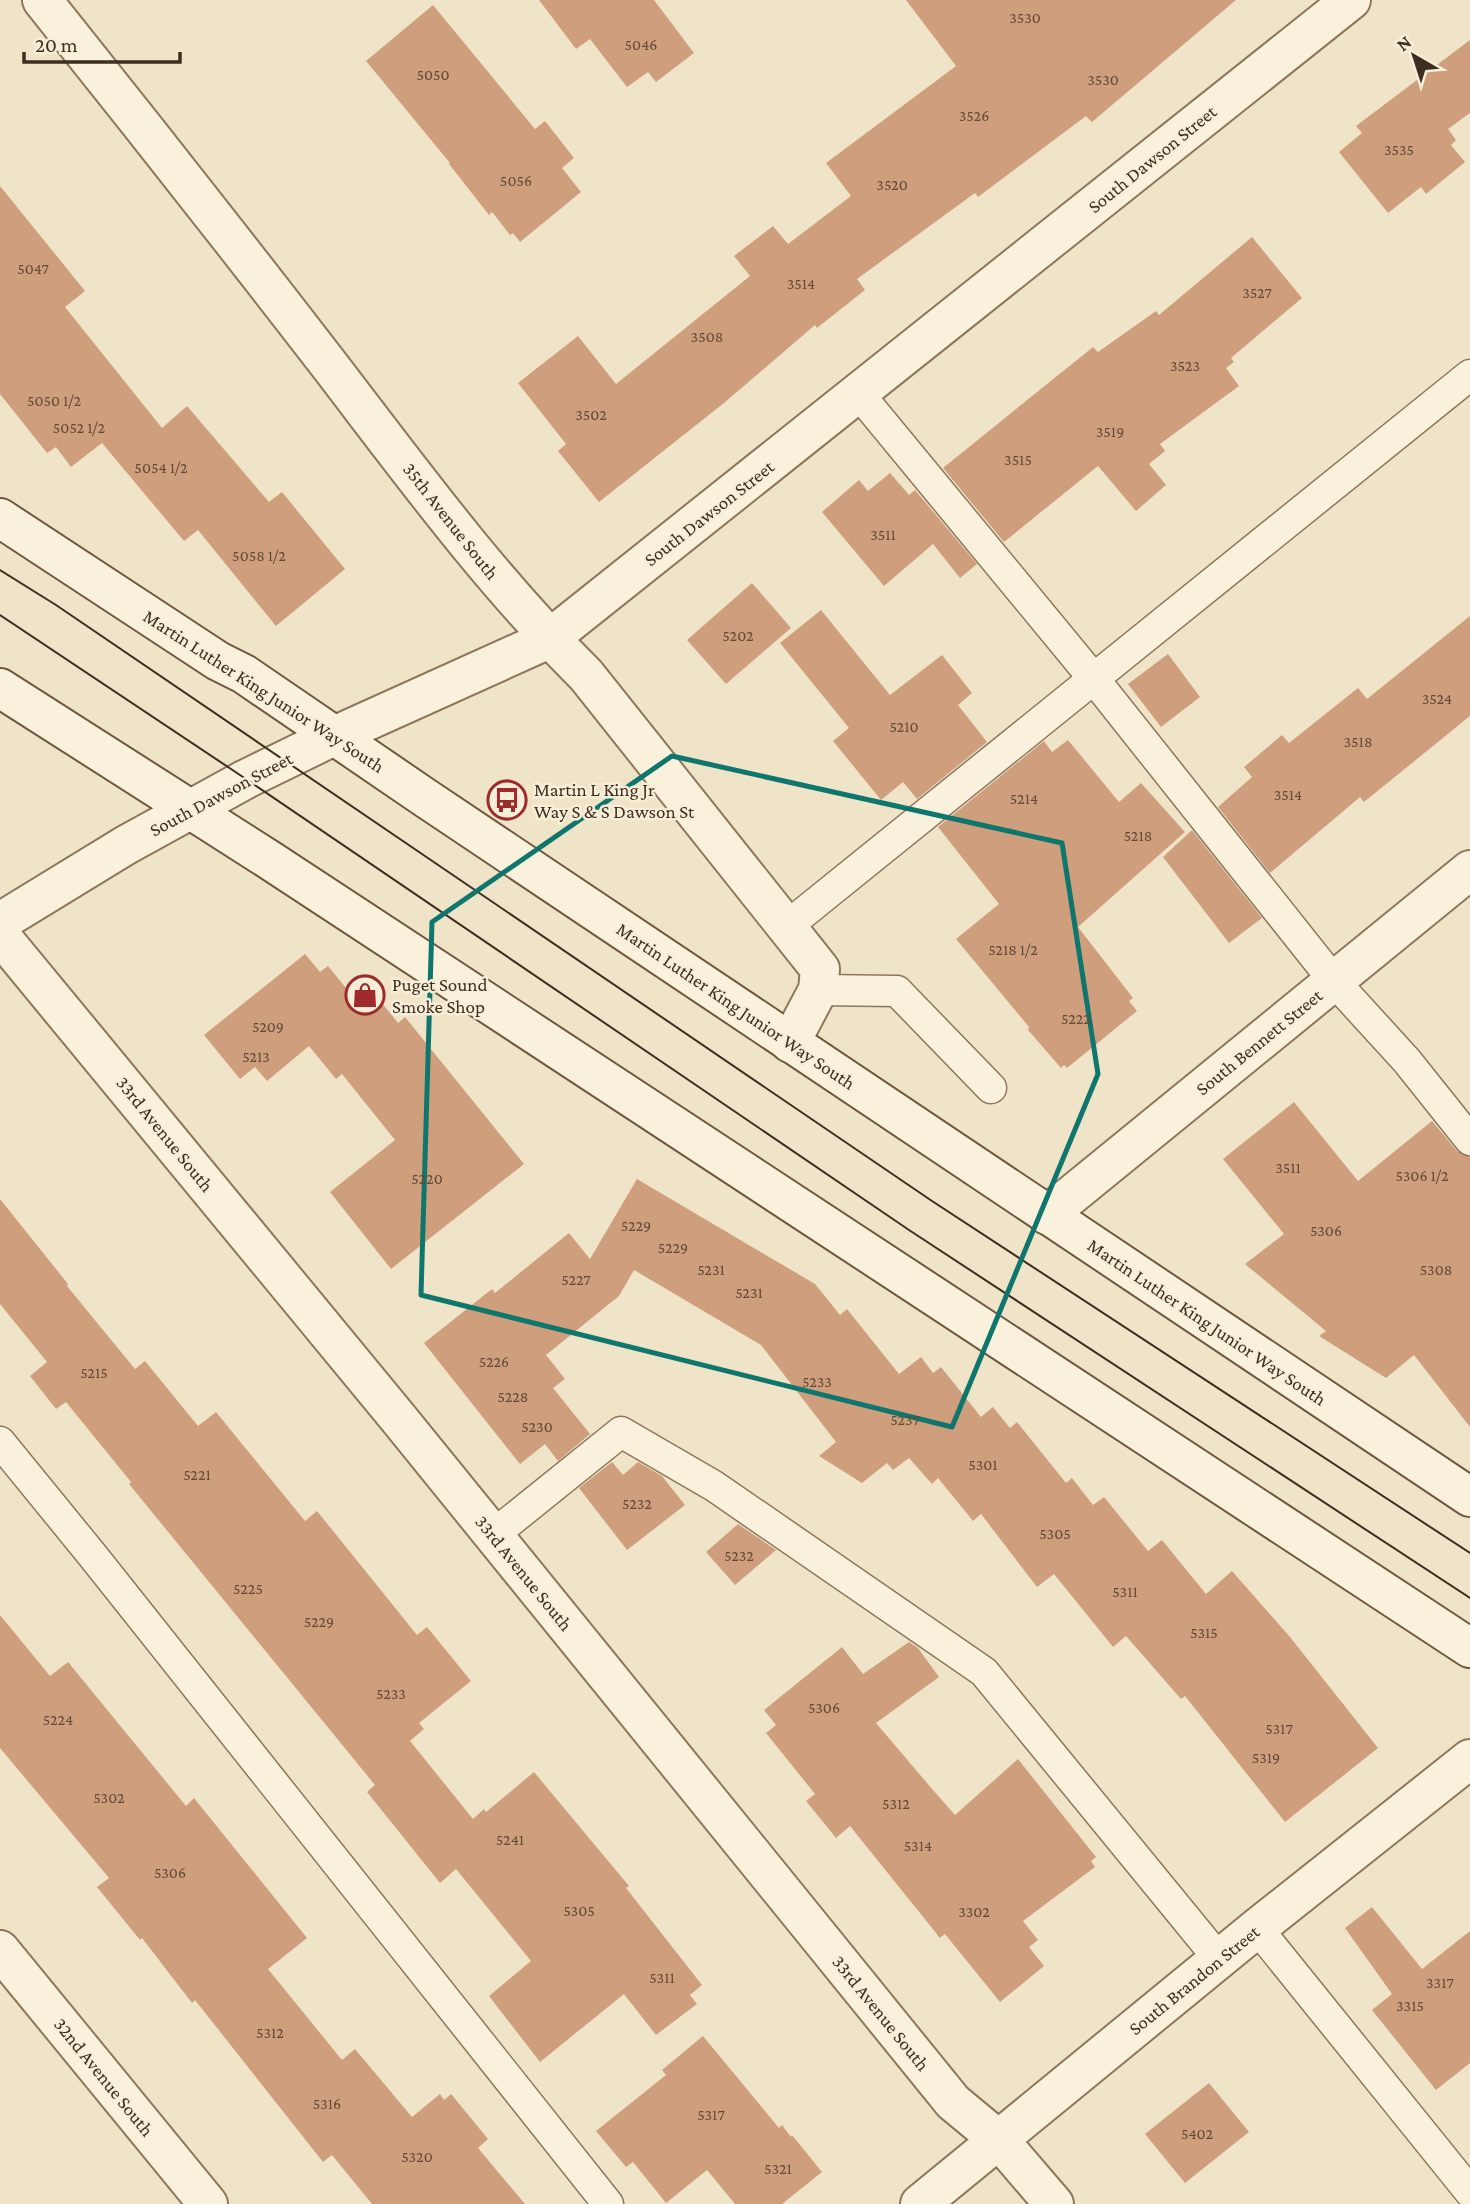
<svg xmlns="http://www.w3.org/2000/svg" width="1470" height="2204" font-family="'Crimson Pro',serif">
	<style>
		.building { fill: #cf9f7d }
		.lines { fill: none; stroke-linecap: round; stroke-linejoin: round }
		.lane-casing { stroke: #8d765c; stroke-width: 33 }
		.street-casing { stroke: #8d765c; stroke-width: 42 }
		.secondary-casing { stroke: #6f573f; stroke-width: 42 }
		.lane { stroke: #faf1dc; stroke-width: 30 }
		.street { stroke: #faf1dc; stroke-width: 38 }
		.secondary { stroke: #faf1dc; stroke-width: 38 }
		.tram { stroke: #3d2e20; stroke-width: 2 }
		.marked { fill: none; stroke: #0f766e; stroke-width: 5; stroke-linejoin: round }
		.labels { text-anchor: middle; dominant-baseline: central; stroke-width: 5; stroke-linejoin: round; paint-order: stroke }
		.number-label { font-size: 16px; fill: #624a37 }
		.street-label { font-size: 19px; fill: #3d2e20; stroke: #f7eed8 }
		.poi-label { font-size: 19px; fill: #3d2e20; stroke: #f7eed8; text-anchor: start }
	</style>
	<rect width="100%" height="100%" fill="#f0e4c8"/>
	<g class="building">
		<polygon points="539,0 654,0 694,53 656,82 648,72 627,87 590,39 576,49"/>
		<polygon points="906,0 1236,0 1092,122 1086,116 978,197 975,193 857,279 865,290 817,328 815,325 724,403 599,502 558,451 566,444 518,383 578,336 616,384 750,276 734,256 773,226 788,244 851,196 826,163 956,66"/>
		<polygon points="433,5 535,129 545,121 574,158 562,168 581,192 520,242 513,233 510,235 492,212 489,215 449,164 450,163 366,61"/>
		<polygon points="1470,40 1470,113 1448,129 1456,140 1451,145 1465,162 1426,194 1421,187 1388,213 1339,152 1362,133 1356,126"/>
		<polygon points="0,186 85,291 65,307 162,428 187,406 269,502 282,492 345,569 276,626 198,530 184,541 102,443 71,467 56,447 47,453 0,394"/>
		<polygon points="1252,237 1302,298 1231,358 1234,362 1226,368 1239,386 1160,444 1165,451 1149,464 1166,485 1136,511 1098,466 1004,542 943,468 1093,347 1098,352 1156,311 1159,315"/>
		<polygon points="890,473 909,495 915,490 977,564 960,578 933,544 884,586 822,512 859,480 868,491"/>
		<polygon points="752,583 791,628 726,684 687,640"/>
		<polygon points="821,610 890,695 942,655 972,693 958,705 987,742 917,799 903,782 881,800 833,741 849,728 780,643"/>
		<polygon points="1470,616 1470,716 1364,802 1360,797 1270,873 1218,807 1252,777 1244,767 1282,735 1289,743 1358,688 1367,699"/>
		<polygon points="1168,654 1200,697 1161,727 1128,684"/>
		<polygon points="1068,740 1119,802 1141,783 1185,832 1078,927 1133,998 1129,1001 1137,1011 1067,1068 1064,1065 1061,1068 1028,1030 1029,1027 956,939 999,904 938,827 1044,741 1052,752"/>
		<polygon points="1192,830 1262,918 1229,943 1163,857"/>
		<polygon points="305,954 320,972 328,966 346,988 354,982 371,1003 378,998 398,1023 405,1017 524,1164 391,1269 330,1192 395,1140 342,1074 336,1079 309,1046 267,1081 255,1067 240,1079 204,1035"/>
		<polygon points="1294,1102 1358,1181 1432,1121 1457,1151 1470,1157 1470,1427 1414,1355 1386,1378 1319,1336 1326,1331 1245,1264 1284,1234 1223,1159"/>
		<polygon points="637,1179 815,1284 840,1315 847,1309 899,1374 921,1357 933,1373 941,1367 981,1417 993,1407 1010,1428 1017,1422 1066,1483 1072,1478 1093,1505 1104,1497 1148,1551 1162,1540 1206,1594 1232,1571 1290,1637 1378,1748 1285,1822 1185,1696 1181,1699 1126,1636 1113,1647 1054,1574 1037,1587 981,1514 973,1521 938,1478 932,1484 909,1458 893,1470 887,1463 862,1483 819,1456 836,1442 761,1345 634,1270 619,1296 546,1355 565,1379 553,1388 590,1434 558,1461 545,1444 520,1464 424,1343 492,1289 495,1293 569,1233 590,1259"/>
		<polygon points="0,1199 68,1284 67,1286 135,1369 145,1361 198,1426 216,1412 305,1521 317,1511 417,1635 427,1627 471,1681 419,1723 424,1729 410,1741 473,1819 484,1809 486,1812 534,1772 629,1886 626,1888 702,1985 690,1995 697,2004 656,2035 624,1994 540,2062 489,1996 531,1961 456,1869 440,1883 367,1792 375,1785 129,1484 131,1482 66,1402 56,1409 30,1376 47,1362 0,1304"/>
		<polygon points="612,1462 623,1475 638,1462 662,1476 685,1505 627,1550 579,1488"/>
		<polygon points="738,1524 776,1550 735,1585 706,1552"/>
		<polygon points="0,1615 50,1676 68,1662 186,1806 194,1798 307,1938 268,1969 342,2060 355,2049 412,2117 440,2094 444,2100 451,2094 488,2139 478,2148 525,2204 372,2204 332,2155 323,2162 195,2000 192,2003 142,1938 140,1940 97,1887 109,1878 0,1748"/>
		<polygon points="909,1642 918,1648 939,1677 876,1723 933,1790 955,1815 1018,1759 1096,1857 1091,1861 1095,1867 1023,1921 1038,1940 1029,1947 1044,1966 1000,2002 945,1934 940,1938 850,1826 836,1838 806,1801 815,1794 766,1733 776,1725 764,1710 842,1647 863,1674"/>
		<polygon points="1372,1907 1422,1969 1470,1931 1470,2063 1436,2090 1372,2010 1392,1994 1345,1928"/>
		<polygon points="703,2036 779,2128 782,2125 791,2137 792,2135 822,2172 782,2204 735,2204 707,2170 666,2203 633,2162 626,2167 596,2131 666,2075 662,2070"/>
		<polygon points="1209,2083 1249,2132 1185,2183 1145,2134"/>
	</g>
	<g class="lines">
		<g class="lane-casing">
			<g id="lane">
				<polyline points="859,394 1094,679 1334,981 1407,1061 1470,1140"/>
				<polyline points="786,927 1470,375"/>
				<polyline points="818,990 897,991 991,1088"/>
				<polyline points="0,1442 93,1556 608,2204"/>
				<polyline points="493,1535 621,1432 714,1486 984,1672 1219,1959"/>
				<polyline points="1257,1928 1470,2192"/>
			</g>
		</g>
		<g class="street-casing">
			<g id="street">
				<path d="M42,0c97,121 193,243 288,366 82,107 160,214 256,309l234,294 -2,21 -28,53"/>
				<polyline points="0,922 126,845 246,779 334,736 549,639 1351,0"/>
				<polyline points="0,935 399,1419 953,2102 1000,2141 1054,2204"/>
				<polyline points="1047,1215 1470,870"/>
				<polyline points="0,1950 208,2204"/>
				<polyline points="920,2204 1257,1928 1470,1759"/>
			</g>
		</g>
		<g class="secondary-casing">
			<g id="secondary">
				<polyline points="0,518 218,661 244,674 424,797 1470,1497"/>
				<polyline points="0,688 268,859 1470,1648"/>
			</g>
		</g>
		<use href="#lane" class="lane"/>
		<use href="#street" class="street"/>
		<use href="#secondary" class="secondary"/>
		<g class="tram">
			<polyline points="0,570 56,605 932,1201 1470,1553"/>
			<polyline points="0,615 246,779 909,1230 1470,1598"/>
		</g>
	</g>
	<path class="marked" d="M672,756l390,87 36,231 -146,353 -531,-132 11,-373z"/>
	<defs>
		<g id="bus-ring" transform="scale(2.0125)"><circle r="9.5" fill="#f7eed8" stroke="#9e2a2b" stroke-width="1.5"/><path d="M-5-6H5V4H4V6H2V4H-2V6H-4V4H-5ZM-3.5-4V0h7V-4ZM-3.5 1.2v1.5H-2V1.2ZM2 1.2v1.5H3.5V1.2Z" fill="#9e2a2b"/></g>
		<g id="shop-ring" transform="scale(2.0125)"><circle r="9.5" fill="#f7eed8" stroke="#9e2a2b" stroke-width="1.5"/><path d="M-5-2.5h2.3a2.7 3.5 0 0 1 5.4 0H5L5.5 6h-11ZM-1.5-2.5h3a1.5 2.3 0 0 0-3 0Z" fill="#9e2a2b"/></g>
	</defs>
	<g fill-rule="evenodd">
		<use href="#bus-ring" x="507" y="800"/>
		<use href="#shop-ring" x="365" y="995"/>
	</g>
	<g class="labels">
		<g class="number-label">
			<text x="1025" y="17">3530</text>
			<text x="641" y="44">5046</text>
			<text x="433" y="74">5050</text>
			<text x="1103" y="79">3530</text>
			<text x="974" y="115">3526</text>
			<text x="1399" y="149">3535</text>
			<text x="516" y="180">5056</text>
			<text x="892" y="184">3520</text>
			<text x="33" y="268">5047</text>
			<text x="801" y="283">3514</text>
			<text x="1257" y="292">3527</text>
			<text x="707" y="336">3508</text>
			<text x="1185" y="365">3523</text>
			<text x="54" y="400">5050 1/2</text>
			<text x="591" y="414">3502</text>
			<text x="79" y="427">5052 1/2</text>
			<text x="1110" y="431">3519</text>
			<text x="1018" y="459">3515</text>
			<text x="161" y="467">5054 1/2</text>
			<text x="883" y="534">3511</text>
			<text x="259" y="555">5058 1/2</text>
			<text x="738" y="635">5202</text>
			<text x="1437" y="698">3524</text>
			<text x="904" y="726">5210</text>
			<text x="1358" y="741">3518</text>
			<text x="1288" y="794">3514</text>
			<text x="1024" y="798">5214</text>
			<text x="1138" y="835">5218</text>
			<text x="1013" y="949">5218 1/2</text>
			<text x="1076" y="1018">5222</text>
			<text x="268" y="1026">5209</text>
			<text x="256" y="1056">5213</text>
			<text x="1288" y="1167">3511</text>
			<text x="1422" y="1175">5306 1/2</text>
			<text x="427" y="1178">5220</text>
			<text x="636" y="1225">5229</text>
			<text x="1326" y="1230">5306</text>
			<text x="673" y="1247">5229</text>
			<text x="711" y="1269">5231</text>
			<text x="1436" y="1269">5308</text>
			<text x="576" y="1279">5227</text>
			<text x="749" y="1292">5231</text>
			<text x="494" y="1361">5226</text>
			<text x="94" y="1372">5215</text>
			<text x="817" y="1381">5233</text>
			<text x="513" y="1396">5228</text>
			<text x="905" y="1419">5237</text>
			<text x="537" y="1426">5230</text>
			<text x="983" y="1464">5301</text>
			<text x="197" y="1474">5221</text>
			<text x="637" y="1503">5232</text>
			<text x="1055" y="1533">5305</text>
			<text x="739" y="1555">5232</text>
			<text x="248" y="1588">5225</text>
			<text x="1125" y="1591">5311</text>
			<text x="319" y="1621">5229</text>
			<text x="1204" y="1632">5315</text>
			<text x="391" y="1693">5233</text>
			<text x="824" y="1707">5306</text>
			<text x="58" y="1719">5224</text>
			<text x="1279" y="1728">5317</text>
			<text x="1266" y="1757">5319</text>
			<text x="109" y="1797">5302</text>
			<text x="896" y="1803">5312</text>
			<text x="510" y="1839">5241</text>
			<text x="918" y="1845">5314</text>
			<text x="170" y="1872">5306</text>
			<text x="579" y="1910">5305</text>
			<text x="974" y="1911">3302</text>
			<text x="662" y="1977">5311</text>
			<text x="1440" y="1982">3317</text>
			<text x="1410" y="2005">3315</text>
			<text x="270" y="2032">5312</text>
			<text x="327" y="2103">5316</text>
			<text x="711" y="2114">5317</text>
			<text x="1197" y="2133">5402</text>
			<text x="417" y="2156">5320</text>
			<text x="778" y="2168">5321</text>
		</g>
		<g class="street-label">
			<text transform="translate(1152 159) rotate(-39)">South Dawson Street</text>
			<text transform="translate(709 513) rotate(-38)">South Dawson Street</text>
			<text transform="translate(451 521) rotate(52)">35th Avenue South</text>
			<text transform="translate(264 691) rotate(33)">Martin Luther King Junior Way South</text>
			<text transform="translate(221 794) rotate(-28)">South Dawson Street</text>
			<text transform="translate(736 1006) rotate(34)">Martin Luther King Junior Way South</text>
			<text transform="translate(1259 1042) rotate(-39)">South Bennett Street</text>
			<text transform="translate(165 1134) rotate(51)">33rd Avenue South</text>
			<text transform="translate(1207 1322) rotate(34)">Martin Luther King Junior Way South</text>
			<text transform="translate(524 1573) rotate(51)">33rd Avenue South</text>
			<text transform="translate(1194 1980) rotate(-39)">South Brandon Street</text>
			<text transform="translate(881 2013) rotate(51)">33rd Avenue South</text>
			<text transform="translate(104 2077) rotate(51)">32nd Avenue South</text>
		</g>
		<g class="poi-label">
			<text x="534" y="789">Martin L King Jr<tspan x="534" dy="22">Way S &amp; S Dawson St</tspan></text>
			<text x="392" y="984">Puget Sound<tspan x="392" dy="22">Smoke Shop</tspan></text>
		</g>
	</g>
	<g transform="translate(1414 56) rotate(321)" stroke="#f7eed8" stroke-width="5" paint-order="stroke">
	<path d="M0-5L12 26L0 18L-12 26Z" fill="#3d2e20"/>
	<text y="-10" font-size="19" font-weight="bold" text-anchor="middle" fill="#3d2e20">N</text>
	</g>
	<path d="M24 52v10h156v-10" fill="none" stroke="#3d2e20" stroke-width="3.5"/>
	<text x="35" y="52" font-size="21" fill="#3d2e20" stroke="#f7eed8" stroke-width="5" paint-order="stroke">20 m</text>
</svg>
